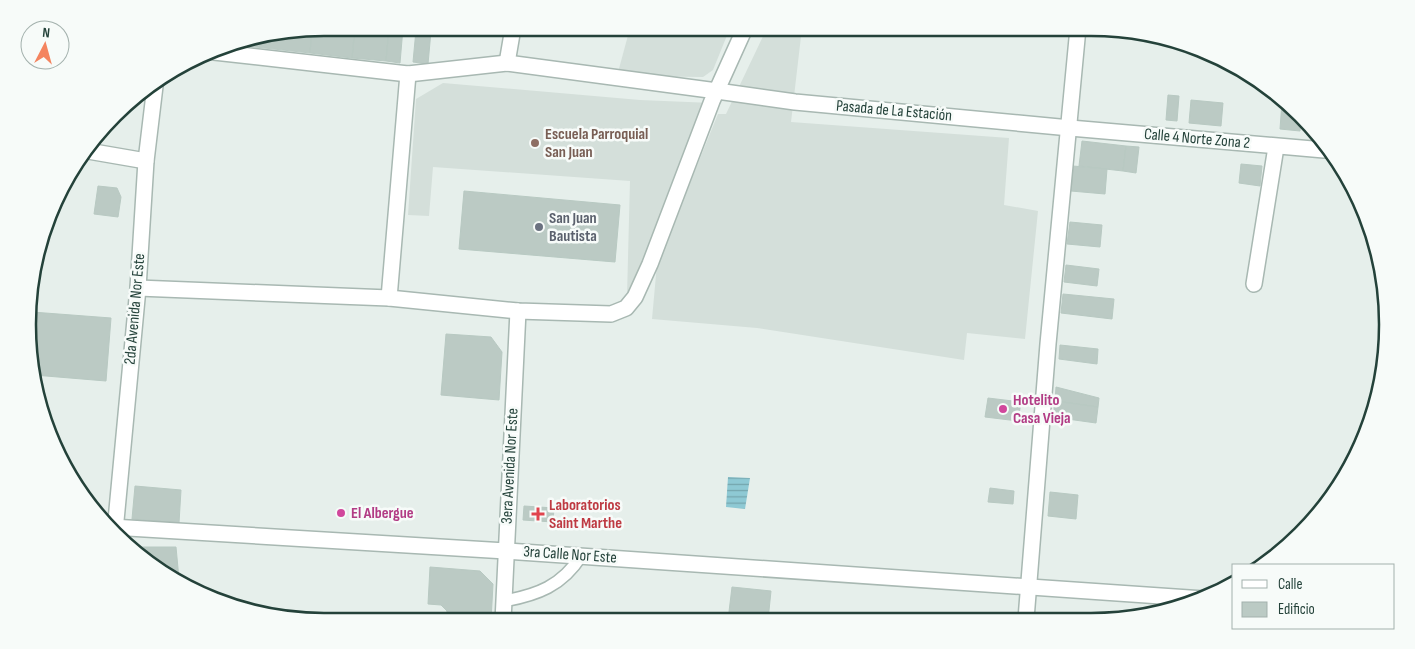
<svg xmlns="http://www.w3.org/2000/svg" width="1415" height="649" font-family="'Sofia Sans Condensed',sans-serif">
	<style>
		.built { fill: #d4dfda }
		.water { fill: url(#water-rules) }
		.building { fill: #bbcac4; stroke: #b8c9c2 }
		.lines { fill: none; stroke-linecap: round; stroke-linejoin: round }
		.service-casing { stroke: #a8b8b2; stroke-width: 14 }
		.pedestrian-casing { stroke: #a8b8b2; stroke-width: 18 }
		.minor-casing { stroke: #a8b8b2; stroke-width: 18 }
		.service { stroke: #fff; stroke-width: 11 }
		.pedestrian { stroke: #fff; stroke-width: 15 }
		.minor { stroke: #fff; stroke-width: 15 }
		.education-dot { fill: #8d6e63; stroke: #f7fbf9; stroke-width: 2 }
		.worship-dot { fill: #6b7280; stroke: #f7fbf9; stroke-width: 2 }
		.hotel-dot { fill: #d1479c; stroke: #f7fbf9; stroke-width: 2 }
		.health-dot { fill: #e0444e; stroke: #f7fbf9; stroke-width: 2 }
		.labels { text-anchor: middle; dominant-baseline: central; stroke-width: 5; stroke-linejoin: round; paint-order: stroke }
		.street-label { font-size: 16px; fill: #24423a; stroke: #f7fbf9 }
		.education-label { font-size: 16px; font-weight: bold; fill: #785e54; stroke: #f7fbf9; text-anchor: start }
		.worship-label { font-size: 16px; font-weight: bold; fill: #5b616d; stroke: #f7fbf9; text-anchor: start }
		.hotel-label { font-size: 16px; font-weight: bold; fill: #b23c85; stroke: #f7fbf9; text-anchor: start }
		.health-label { font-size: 16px; font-weight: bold; fill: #be3a42; stroke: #f7fbf9; text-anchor: start }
		.rim { fill: none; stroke: #24423a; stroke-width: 2.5 }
	</style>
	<defs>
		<pattern id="water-rules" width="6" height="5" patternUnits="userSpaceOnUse" patternTransform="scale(1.25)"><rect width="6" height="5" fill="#8ec9d4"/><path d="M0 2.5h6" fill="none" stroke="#74a5ad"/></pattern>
	</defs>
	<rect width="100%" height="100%" fill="#e6efeb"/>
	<g class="built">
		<polygon points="630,28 730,28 713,70 703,77 617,76"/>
		<polygon points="767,28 802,28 791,122 1009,138 1004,205 1038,211 1025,339 967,333 964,360 757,328 652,319 657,264 718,114 726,114"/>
		<polygon points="443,83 640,100 712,103 634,297 627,296 630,181 433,167 429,216 408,215 416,99"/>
	</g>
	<polygon class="water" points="728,477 750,478 745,509 726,507"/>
	<g class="building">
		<polygon points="355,28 389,28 386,61 352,58"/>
		<polygon points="389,28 403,28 400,63 386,61"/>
		<polygon points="312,30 310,53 237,45 237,42"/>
		<polygon points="416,30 431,31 428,64 413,62"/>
		<polygon points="312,31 354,36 352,58 310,53"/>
		<polygon points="1168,95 1179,96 1177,121 1166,120"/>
		<polygon points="1191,100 1223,103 1221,126 1189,123"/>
		<polygon points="1282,102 1301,116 1300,131 1280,129"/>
		<polygon points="1082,141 1126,146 1123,171 1079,166"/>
		<polygon points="1126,146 1139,147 1136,173 1123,171"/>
		<polygon points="1241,164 1262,166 1260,186 1239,183"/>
		<polygon points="1073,166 1107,169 1105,194 1071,191"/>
		<polygon points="98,186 117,188 121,197 118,217 94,214"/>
		<polygon points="464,191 620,205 615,262 459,249"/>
		<polygon points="1070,222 1102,225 1100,247 1067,244"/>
		<polygon points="1066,265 1099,269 1097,286 1064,282"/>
		<polygon points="1063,294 1114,299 1112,319 1061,313"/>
		<polygon points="32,312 111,318 106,381 34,375 30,364"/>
		<polygon points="446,334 491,337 502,352 499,400 441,395"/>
		<polygon points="1060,345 1098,349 1097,364 1059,359"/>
		<polygon points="1056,387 1099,398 1098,407 1055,401"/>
		<polygon points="988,398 1021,402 1018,421 985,417"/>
		<polygon points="1055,401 1098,407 1096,423 1053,417"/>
		<polygon points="135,486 181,490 179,523 132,519"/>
		<polygon points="990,488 1014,491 1013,504 988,502"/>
		<polygon points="1050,492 1078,495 1076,519 1048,516"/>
		<polygon points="524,506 554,508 553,522 523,520"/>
		<polygon points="141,547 176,547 179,579 136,553"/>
		<polygon points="430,567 480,571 493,584 491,621 446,621 447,611 441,605 428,604"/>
		<polygon points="732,587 771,591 768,620 728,620"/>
		<polygon points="1071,615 1108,618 1108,619 1071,619"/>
	</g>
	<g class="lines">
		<g class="service-casing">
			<path id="service" d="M504,601c33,-6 58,-15 77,-45"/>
		</g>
		<g class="pedestrian-casing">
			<polyline id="pedestrian" points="717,91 795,102 1070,128"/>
		</g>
		<g class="minor-casing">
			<g id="minor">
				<polyline points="214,52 408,74 507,63 717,91"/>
				<polyline points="507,63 513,28"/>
				<polyline points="1070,128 1324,150"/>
				<polyline points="88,151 146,161"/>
				<polyline points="1254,284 1276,147"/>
				<polyline points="138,288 389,298 518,311 611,314 626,308 635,297 650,264 712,101 745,28"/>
				<polyline points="389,298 408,74"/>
				<polyline points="112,527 506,551 1204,599"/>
				<polyline points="115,531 138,288 146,161 155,86"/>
				<polyline points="1026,619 1048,344 1078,28"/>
				<polyline points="503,621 518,311"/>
			</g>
		</g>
		<use href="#service" class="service"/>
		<use href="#pedestrian" class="pedestrian"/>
		<use href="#minor" class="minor"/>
	</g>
	<circle class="education-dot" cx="535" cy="143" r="5"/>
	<circle class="worship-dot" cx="539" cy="227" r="5"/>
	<g class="hotel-dot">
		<circle cx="1003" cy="409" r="5"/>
		<circle cx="341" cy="513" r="5"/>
	</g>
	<path class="health-dot" d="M535.5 506.5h5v5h5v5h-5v5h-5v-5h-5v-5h5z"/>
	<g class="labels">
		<g class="street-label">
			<text transform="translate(894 111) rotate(5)">Pasada de La Estación</text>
			<text transform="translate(1197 139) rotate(5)">Calle 4 Norte Zona 2</text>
			<text transform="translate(135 309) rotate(-85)">2da Avenida Nor Este</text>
			<text transform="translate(510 466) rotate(-87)">3era Avenida Nor Este</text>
			<text transform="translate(570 555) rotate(4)">3ra Calle Nor Este</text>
		</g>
		<g class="education-label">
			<text x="545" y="134">Escuela Parroquial<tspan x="545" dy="18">San Juan</tspan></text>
		</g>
		<g class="worship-label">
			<text x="549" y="218">San Juan<tspan x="549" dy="18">Bautista</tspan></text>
		</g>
		<g class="hotel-label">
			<text x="1013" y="400">Hotelito<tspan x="1013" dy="18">Casa Vieja</tspan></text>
			<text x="351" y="513">El Albergue</text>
		</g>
		<g class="health-label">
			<text x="549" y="505">Laboratorios<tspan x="549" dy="18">Saint Marthe</tspan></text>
		</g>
	</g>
	<path d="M0 0H1415V649H0ZM324 36H1091A288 288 0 0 1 1379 324V325A288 288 0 0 1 1091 613H324A288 288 0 0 1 36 325V324A288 288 0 0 1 324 36Z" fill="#f7fbf9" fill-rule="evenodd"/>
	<path class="rim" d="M324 36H1091A288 288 0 0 1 1379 324V325A288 288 0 0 1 1091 613H324A288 288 0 0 1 36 325V324A288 288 0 0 1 324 36Z"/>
	<rect x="1232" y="564" width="162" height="65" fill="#f7fbf9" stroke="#a3b1ad"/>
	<rect x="1242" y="580" width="25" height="8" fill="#ffffff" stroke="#a3b1ad"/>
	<text x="1278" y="589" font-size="15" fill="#24423a">Calle</text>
	<rect x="1242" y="602" width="25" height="15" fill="#bbcac4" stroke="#a3b1ad"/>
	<text x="1278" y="614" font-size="15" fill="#24423a">Edificio</text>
	<g transform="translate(45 45) rotate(6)"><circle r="24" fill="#f7fbf9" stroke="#a3b1ad"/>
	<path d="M0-4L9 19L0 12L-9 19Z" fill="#f4845f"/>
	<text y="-8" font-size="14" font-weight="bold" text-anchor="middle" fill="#24423a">N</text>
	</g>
</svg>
